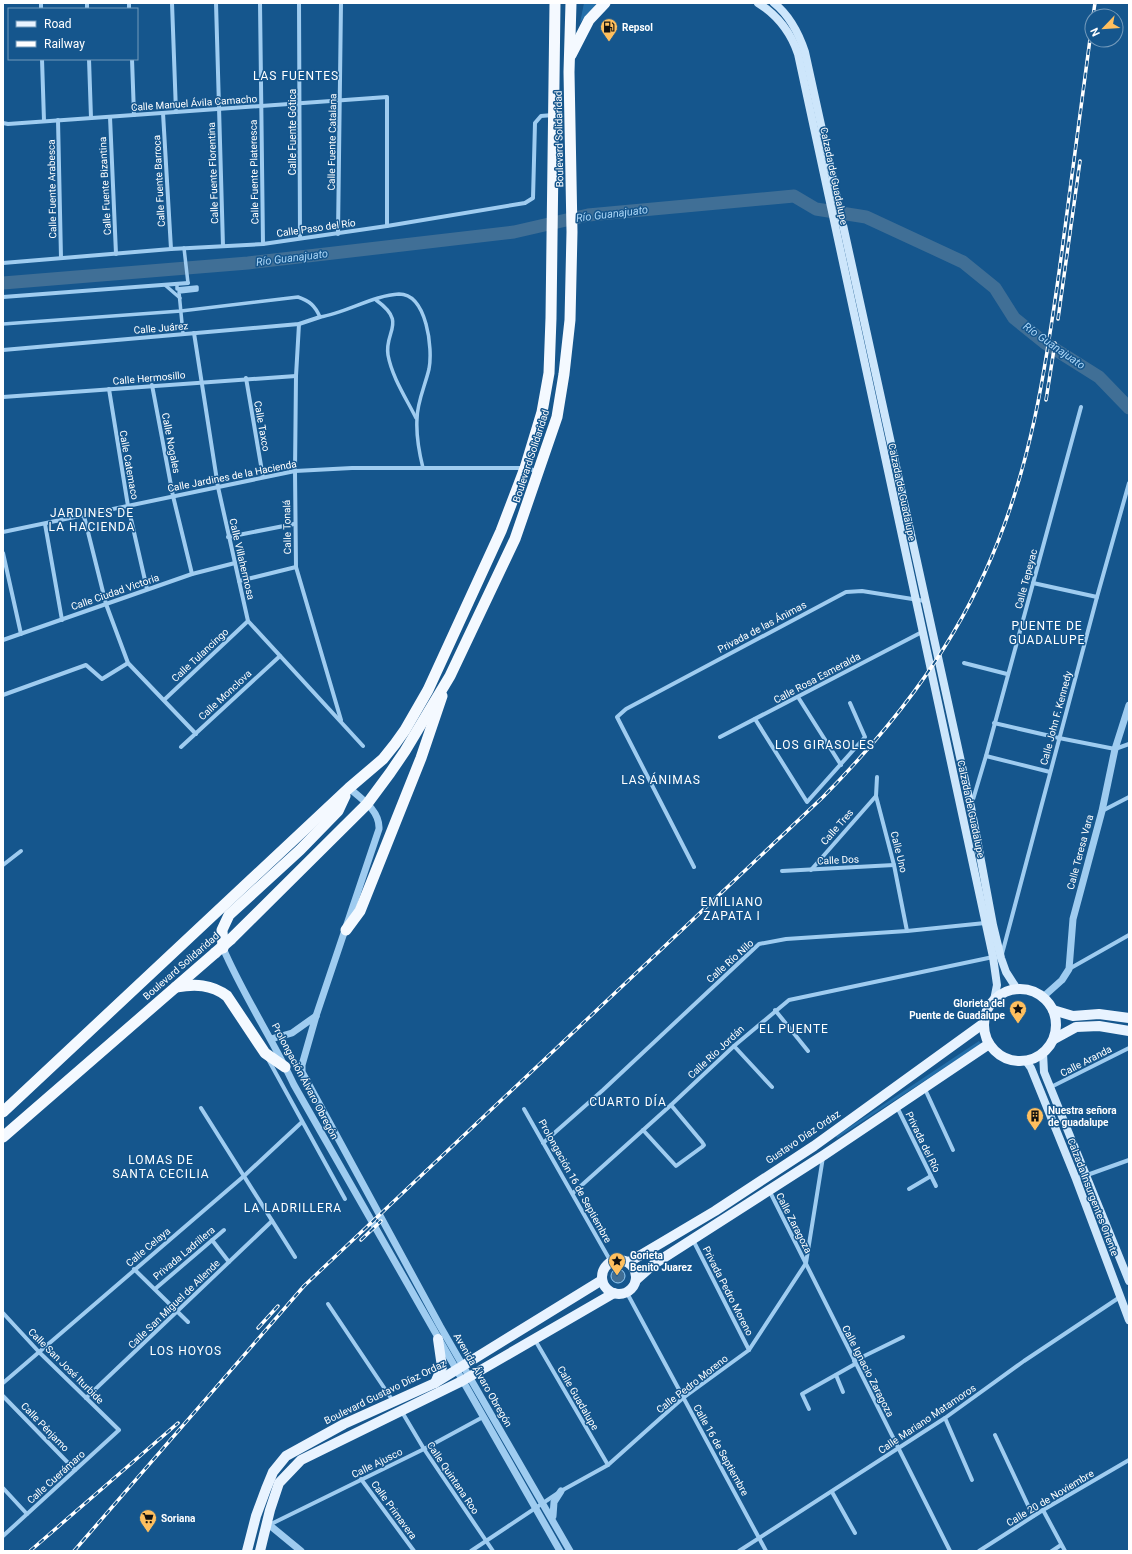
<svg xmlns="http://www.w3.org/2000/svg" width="1132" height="1554" font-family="Roboto,sans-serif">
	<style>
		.green { fill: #246faa }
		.water { fill: #406f96; stroke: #91c9f3 }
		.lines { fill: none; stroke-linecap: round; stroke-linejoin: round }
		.river { stroke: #406f96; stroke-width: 13 }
		.pedestrian { stroke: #9fccf0; stroke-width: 3.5 }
		.minor { stroke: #9fccf0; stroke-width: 4 }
		.tertiary { stroke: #9fccf0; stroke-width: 7 }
		.secondary { stroke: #cde6fb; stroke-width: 8 }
		.primary { stroke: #e8f3ff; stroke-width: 10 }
		.trunk { stroke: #f4f9ff; stroke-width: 11 }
		.rail-casing { stroke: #fff; stroke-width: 3.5 }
		.rail { stroke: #15568d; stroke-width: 2; stroke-dasharray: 6; stroke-linecap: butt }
		.trunk-bridge { stroke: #f4f9ff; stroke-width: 11 }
		.labels { text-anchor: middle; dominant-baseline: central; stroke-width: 3; stroke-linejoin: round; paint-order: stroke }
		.poi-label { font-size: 10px; font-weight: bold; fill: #fff; stroke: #15568d; text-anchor: start }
		.street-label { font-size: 10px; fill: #fff; stroke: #15568d }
		.water-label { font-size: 11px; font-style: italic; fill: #abd6f7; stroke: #15568d }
		.quarter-label { font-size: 12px; letter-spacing: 1px; fill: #fff; stroke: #15568d }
	</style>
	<rect width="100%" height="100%" fill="#15568d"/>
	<g class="green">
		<polygon points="584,3 597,3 580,23"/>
		<polygon points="979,1041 981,1044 837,1138 836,1136"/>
	</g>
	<circle class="water" cx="618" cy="1276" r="7"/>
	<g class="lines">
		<polyline class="river" points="3,283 248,263 514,232 588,215 794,196 816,209 866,217 963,262 995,288 1014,318 1045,343 1099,377 1129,408"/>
		<g class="pedestrian">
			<polyline points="184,248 188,283"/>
			<polyline points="177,284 177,289 197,287 197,290 179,292 183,334"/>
			<polyline points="165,285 180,298"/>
			<path d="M376,300c32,23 8,31 12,55 4,22 18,43 28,63"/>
			<path d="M3,324l178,-13 117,-14c12,4 17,9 22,20 25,-4 55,-22 79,-23 28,0 34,55 30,75 -4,17 -12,33 -12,50 -1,17 2,33 6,49"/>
		</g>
		<g class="minor">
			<polyline points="41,3 41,9"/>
			<polyline points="87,3 87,9"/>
			<polyline points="129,3 129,9"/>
			<polyline points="172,3 176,112"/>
			<polyline points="216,3 223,246"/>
			<polyline points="260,3 263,244"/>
			<polyline points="299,3 300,238"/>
			<polyline points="42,59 44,121"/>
			<polyline points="89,59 91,118"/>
			<polyline points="132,59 134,115"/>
			<polyline points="163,113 171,249"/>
			<polyline points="110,117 116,254"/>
			<polyline points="58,120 61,258"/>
			<polyline points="3,123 8,124 387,97 387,226"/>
			<polyline points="338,234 341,3"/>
			<polyline points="3,263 171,249 263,244 387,226 525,203 533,198 535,123 541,116 553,115"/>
			<polyline points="3,297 188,283"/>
			<polyline points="299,324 296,376 295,471 296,567 341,720"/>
			<polyline points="194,333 218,487 248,621 363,746"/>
			<polyline points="3,350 299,324 320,317"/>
			<polyline points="246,378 263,477"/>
			<polyline points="152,385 173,496 192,574"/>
			<polyline points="109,389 128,506 147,589"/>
			<polyline points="3,397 296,376"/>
			<polyline points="84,516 106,604 128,663 196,734"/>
			<polyline points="45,524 62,620"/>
			<polyline points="3,532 295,471 352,468 525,468 537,471"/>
			<polyline points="228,537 294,524"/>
			<polyline points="3,553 21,634"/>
			<polyline points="239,581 296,567"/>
			<polyline points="1033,583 1097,597"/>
			<polyline points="3,640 192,574 235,563"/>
			<polyline points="964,663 1007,674"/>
			<polyline points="3,695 86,665 102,679 128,663"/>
			<polyline points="798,697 841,765"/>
			<polyline points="164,700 248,621"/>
			<polyline points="755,719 807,802 865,737 850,703"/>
			<polyline points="994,723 1059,738 1115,749 1129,744"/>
			<polyline points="720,737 922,632"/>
			<polyline points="181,747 280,656"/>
			<polyline points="986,756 1050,772"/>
			<polyline points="877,777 876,796 894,865 907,931"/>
			<polyline points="972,803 986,756 1081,407"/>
			<polyline points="1102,811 1129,797"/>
			<polyline points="3,865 21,851"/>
			<polyline points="694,867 617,717 626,709 846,592 862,591 925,601"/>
			<polyline points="811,870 876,796"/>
			<polyline points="782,871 894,865"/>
			<polyline points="1002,954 1097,597 1129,483"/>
			<polyline points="1069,969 1129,935"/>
			<polyline points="775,1010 808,1051"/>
			<polyline points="734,1046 772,1087"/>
			<polyline points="268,1059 345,1199"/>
			<polyline points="924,1087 953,1150"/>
			<polyline points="1051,1087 1129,1048"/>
			<polyline points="897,1107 936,1186"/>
			<polyline points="201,1108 295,1257"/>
			<polyline points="524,1109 611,1262"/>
			<polyline points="643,1130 676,1166 702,1147 704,1145 702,1142 671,1105"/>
			<polyline points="543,1143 603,1090 759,944 786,939 907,931 985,923"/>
			<polyline points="1076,1179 1129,1160"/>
			<polyline points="909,1189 931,1176"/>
			<polyline points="769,1190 950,1551"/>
			<polyline points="573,1193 671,1105 734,1046 789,1000 993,957"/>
			<polyline points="212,1240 229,1262"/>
			<polyline points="693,1240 749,1350"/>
			<polyline points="134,1269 188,1322"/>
			<polyline points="155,1289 224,1230"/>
			<polyline points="627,1293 766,1551"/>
			<polyline points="328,1304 393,1401"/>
			<polyline points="3,1313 39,1352 119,1430 3,1536"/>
			<polyline points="535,1340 608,1465"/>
			<polyline points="854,1361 903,1337"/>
			<polyline points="836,1375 843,1392"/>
			<polyline points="3,1383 244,1176 302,1122"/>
			<polyline points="3,1396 75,1470"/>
			<polyline points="86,1398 272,1221"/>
			<polyline points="809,1409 802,1394 855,1364"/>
			<polyline points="402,1412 424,1449 493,1551"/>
			<polyline points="945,1418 972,1480"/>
			<polyline points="995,1435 1033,1516"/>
			<polyline points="361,1479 414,1551"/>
			<polyline points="3,1488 27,1514"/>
			<polyline points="832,1492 855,1533"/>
			<polyline points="1043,1510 1065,1551"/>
			<polyline points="269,1525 424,1449 483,1417"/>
			<polyline points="471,1551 561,1491 608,1465 683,1398 749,1350 806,1263 823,1157"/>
			<polyline points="739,1551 945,1418 1024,1361 1120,1297"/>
			<polyline points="979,1551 1043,1510 1129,1460"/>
			<polyline points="1052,1551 1061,1545"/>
		</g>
		<g class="tertiary">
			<path d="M349,788c13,11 31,23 30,41l-63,187 -14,49v7l138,254 130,225"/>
			<path d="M223,948c20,47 49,90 71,137l266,466"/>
			<polyline points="1043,997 1062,980 1069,969 1073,919 1102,811 1115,749 1129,705"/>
			<polyline points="271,1039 292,1033 316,1016"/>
			<polyline points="553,1516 554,1502 561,1491"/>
			<polyline points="267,1523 301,1551"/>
		</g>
		<g class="secondary">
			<path d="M758,3c19,12 33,30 40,51l195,903 4,28 -3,15"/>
			<path d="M774,3c15,12 25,31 31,49l166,755 22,118 8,33 5,14 11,17"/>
			<polyline points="1043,1053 1044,1072 1129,1281"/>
			<polyline points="1026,1061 1031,1068 1076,1179 1129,1320"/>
		</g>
		<g class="primary">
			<circle cx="1020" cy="1025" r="36"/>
			<polyline points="1053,1010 1073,1016 1099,1014 1129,1018"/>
			<polyline points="1054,1039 1076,1027 1099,1026 1129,1031"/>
			<circle cx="619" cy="1277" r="17"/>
			<polyline points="629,1262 715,1211 814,1146 984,1023"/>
			<polyline points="637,1279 654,1264 824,1155 989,1044"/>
			<polyline points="435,1383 442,1367 438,1339"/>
			<polyline points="247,1551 256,1516 266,1489 273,1472 286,1456 344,1424 435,1383 602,1280"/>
			<polyline points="260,1551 270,1510 279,1483 301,1460 462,1381 614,1293"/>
		</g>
		<g class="trunk">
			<polyline points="571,55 589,20 605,3"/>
			<polyline points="346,930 360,911 421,758 442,696"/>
			<polyline points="231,939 367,804 390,773 405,751 450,676 515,539 557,417 564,374 570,320 572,232 569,72 571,3"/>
			<polyline points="223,948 222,930 229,915 300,850 338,811 345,796"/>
			<path d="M176,987c19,-3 35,-3 51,9l38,57 20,14"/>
			<polyline points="3,1112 349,788 383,759 395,744 405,730 428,690 501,531 525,468 542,412 549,373 551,318 555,3"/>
			<polyline points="3,1137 215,953"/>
		</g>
		<g class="rail-casing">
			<g id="rail">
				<polyline points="1093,16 1095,3"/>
				<polyline points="1058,319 1080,161"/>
				<polyline points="1046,400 1055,343"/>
				<polyline points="361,1240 381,1221"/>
				<polyline points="258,1328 278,1306"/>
				<polyline points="30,1551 178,1423"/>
				<path d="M74,1551l230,-265 519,-489c66,-67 123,-139 162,-225 46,-100 61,-205 76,-314 10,-78 21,-156 31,-234"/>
			</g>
		</g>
		<use href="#rail" class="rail"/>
		<polyline class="trunk-bridge" points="215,953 231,939"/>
	</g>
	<defs>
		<g id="fuel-pin" transform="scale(0.9)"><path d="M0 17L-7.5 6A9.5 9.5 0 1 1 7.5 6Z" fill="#ffbf5e" stroke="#15568d"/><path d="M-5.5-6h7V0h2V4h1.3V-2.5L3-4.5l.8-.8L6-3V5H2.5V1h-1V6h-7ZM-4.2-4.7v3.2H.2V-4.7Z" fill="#111"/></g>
		<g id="sight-pin" transform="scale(0.9)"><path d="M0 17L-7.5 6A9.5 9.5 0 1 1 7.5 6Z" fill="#ffbf5e" stroke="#15568d"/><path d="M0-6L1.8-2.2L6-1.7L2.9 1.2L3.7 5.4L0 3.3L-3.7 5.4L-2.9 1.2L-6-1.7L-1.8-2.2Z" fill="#111"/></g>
		<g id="building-pin" transform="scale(0.9)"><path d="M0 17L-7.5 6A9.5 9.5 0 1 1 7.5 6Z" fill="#ffbf5e" stroke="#15568d"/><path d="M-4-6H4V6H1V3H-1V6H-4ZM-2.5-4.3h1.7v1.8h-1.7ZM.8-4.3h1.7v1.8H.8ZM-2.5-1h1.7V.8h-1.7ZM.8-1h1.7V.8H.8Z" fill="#111"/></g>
		<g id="supermarket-pin" transform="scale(0.9)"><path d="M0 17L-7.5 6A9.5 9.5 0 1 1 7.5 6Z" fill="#ffbf5e" stroke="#15568d"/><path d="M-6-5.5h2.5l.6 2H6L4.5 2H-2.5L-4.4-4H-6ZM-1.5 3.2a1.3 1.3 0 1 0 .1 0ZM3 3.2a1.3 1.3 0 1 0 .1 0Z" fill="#111"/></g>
	</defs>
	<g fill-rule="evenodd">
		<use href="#fuel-pin" x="609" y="27"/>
		<use href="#sight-pin" x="1018" y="1009"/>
		<use href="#building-pin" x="1035" y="1116"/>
		<use href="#sight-pin" x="617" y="1261"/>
		<use href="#supermarket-pin" x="148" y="1518"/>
	</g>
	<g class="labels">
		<g class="poi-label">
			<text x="622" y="27">Repsol</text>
			<text x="1005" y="1003" text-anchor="end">Glorieta del<tspan x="1005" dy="12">Puente de Guadalupe</tspan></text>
			<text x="1048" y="1110">Nuestra señora<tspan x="1048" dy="12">de guadalupe</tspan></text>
			<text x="630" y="1255">Gorieta<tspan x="630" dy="12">Benito Juarez</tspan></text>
			<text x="161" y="1518">Soriana</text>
		</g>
		<g class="street-label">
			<text transform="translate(194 103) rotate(-4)">Calle Manuel Ávila Camacho</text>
			<text transform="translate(292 132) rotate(-90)">Calle Fuente Gótica</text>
			<text transform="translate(559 139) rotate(-91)">Boulevard Solidaridad</text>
			<text transform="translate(332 142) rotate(-89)">Calle Fuente Catalana</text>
			<text transform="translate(254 172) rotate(-91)">Calle Fuente Plateresca</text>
			<text transform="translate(213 173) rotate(-92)">Calle Fuente Florentina</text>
			<text transform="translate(834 176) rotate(78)">Calzada de Guadalupe</text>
			<text transform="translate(159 181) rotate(-93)">Calle Fuente Barroca</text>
			<text transform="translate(105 186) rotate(-93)">Calle Fuente Bizantina</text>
			<text transform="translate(52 189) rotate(-91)">Calle Fuente Arabesca</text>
			<text transform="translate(316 228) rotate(-8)">Calle Paso del Río</text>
			<text transform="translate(161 328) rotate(-5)">Calle Juárez</text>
			<text transform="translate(149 378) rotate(-5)">Calle Hermosillo</text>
			<text transform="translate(262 426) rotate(80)">Calle Taxco</text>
			<text transform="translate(171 443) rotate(79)">Calle Nogales</text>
			<text transform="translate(531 456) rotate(-72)">Boulevard Solidaridad</text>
			<text transform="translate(129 465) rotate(80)">Calle Catemaco</text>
			<text transform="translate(232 476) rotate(-11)">Calle Jardines de la Hacienda</text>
			<text transform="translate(902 492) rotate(78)">Calzada de Guadalupe</text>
			<text transform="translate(287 527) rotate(-91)">Calle Tonalá</text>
			<text transform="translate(242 559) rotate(77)">Calle Villahermosa</text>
			<text transform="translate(1026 579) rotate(-75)">Calle Tepeyac</text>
			<text transform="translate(115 592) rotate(-19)">Calle Ciudad Victoria</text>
			<text transform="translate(762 627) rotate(-28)">Privada de las Ánimas</text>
			<text transform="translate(200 655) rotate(-43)">Calle Tulancingo</text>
			<text transform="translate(817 678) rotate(-28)">Calle Rosa Esmeralda</text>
			<text transform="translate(225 695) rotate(-43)">Calle Monclova</text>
			<text transform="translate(1056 718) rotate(-75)">Calle John F. Kennedy</text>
			<text transform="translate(971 809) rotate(78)">Calzada de Guadalupe</text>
			<text transform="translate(837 827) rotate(-49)">Calle Tres</text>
			<text transform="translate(899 852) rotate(76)">Calle Uno</text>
			<text transform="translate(1080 852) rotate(-75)">Calle Teresa Vara</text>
			<text transform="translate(838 860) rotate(-3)">Calle Dos</text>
			<text transform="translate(730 961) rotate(-42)">Calle Río Nilo</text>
			<text transform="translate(181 966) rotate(-41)">Boulevard Solidaridad</text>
			<text transform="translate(716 1052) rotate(-43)">Calle Río Jordán</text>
			<text transform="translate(1086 1061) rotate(-27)">Calle Aranda</text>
			<text transform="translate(305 1081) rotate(62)">Prolongación Álvaro Obregón</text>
			<text transform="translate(803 1137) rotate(-34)">Gustavo Díaz Ordaz</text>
			<text transform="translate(923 1142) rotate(64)">Privada del Río</text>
			<text transform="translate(575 1181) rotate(61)">Prolongación 16 de Septiembre</text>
			<text transform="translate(1093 1197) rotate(69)">Calzada Insurgentes Oriente</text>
			<text transform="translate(794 1223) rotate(63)">Calle Zaragoza</text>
			<text transform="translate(148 1247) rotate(-40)">Calle Celaya</text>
			<text transform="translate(184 1253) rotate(-40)">Privada Ladrillera</text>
			<text transform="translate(728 1291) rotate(63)">Privada Pedro Moreno</text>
			<text transform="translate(174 1304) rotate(-44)">Calle San Miguel de Allende</text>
			<text transform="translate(66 1366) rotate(45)">Calle San José Iturbide</text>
			<text transform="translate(868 1371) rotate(63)">Calle Ignacio Zaragoza</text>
			<text transform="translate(483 1380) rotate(60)">Avenida Álvaro Obregón</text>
			<text transform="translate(692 1384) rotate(-38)">Calle Pedro Moreno</text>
			<text transform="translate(385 1392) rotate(-26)">Boulevard Gustavo Díaz Ordaz</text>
			<text transform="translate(578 1398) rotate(60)">Calle Guadalupe</text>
			<text transform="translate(927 1419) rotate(-34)">Calle Mariano Matamoros</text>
			<text transform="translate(45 1427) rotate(46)">Calle Pénjamo</text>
			<text transform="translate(721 1450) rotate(61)">Calle 16 de Septiembre</text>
			<text transform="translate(377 1463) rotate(-26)">Calle Ajusco</text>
			<text transform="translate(56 1477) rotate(-42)">Calle Cuerámaro</text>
			<text transform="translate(453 1478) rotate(56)">Calle Quintana Roo</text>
			<text transform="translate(1050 1498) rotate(-31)">Calle 20 de Noviembre</text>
			<text transform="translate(394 1510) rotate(54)">Calle Primavera</text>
		</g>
		<g class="water-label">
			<text transform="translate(612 214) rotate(-7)">Río Guanajuato</text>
			<text transform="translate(292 258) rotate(-7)">Río Guanajuato</text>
			<text transform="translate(1054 346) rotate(35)">Río Guanajuato</text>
		</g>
		<g class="quarter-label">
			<text x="296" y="76">LAS FUENTES</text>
			<text x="92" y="513">JARDINES DE<tspan x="92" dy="14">LA HACIENDA</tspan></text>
			<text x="1047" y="626">PUENTE DE<tspan x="1047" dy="14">GUADALUPE</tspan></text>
			<text x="825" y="745">LOS GIRASOLES</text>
			<text x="661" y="780">LAS ÁNIMAS</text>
			<text x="732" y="902">EMILIANO<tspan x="732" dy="14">ZAPATA I</tspan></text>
			<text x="794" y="1029">EL PUENTE</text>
			<text x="628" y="1102">CUARTO DÍA</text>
			<text x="161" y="1160">LOMAS DE<tspan x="161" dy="14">SANTA CECILIA</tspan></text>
			<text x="293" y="1208">LA LADRILLERA</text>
			<text x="186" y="1351">LOS HOYOS</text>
		</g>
	</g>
	<rect width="1132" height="1554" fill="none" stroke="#ffffff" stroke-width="8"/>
	<rect x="8" y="8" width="130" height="52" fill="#15568d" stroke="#739abb"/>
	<rect x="16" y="21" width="20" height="6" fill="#e8f3ff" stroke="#739abb"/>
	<text x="44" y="28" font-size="12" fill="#ffffff">Road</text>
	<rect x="16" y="41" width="20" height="6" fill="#ffffff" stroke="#739abb"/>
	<text x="44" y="48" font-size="12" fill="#ffffff">Railway</text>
	<g transform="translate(1104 28) rotate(245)"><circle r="19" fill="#15568d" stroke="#739abb"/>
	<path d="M0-3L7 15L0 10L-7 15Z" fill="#ffbf5e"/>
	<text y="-6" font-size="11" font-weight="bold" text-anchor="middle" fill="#ffffff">N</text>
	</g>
</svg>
